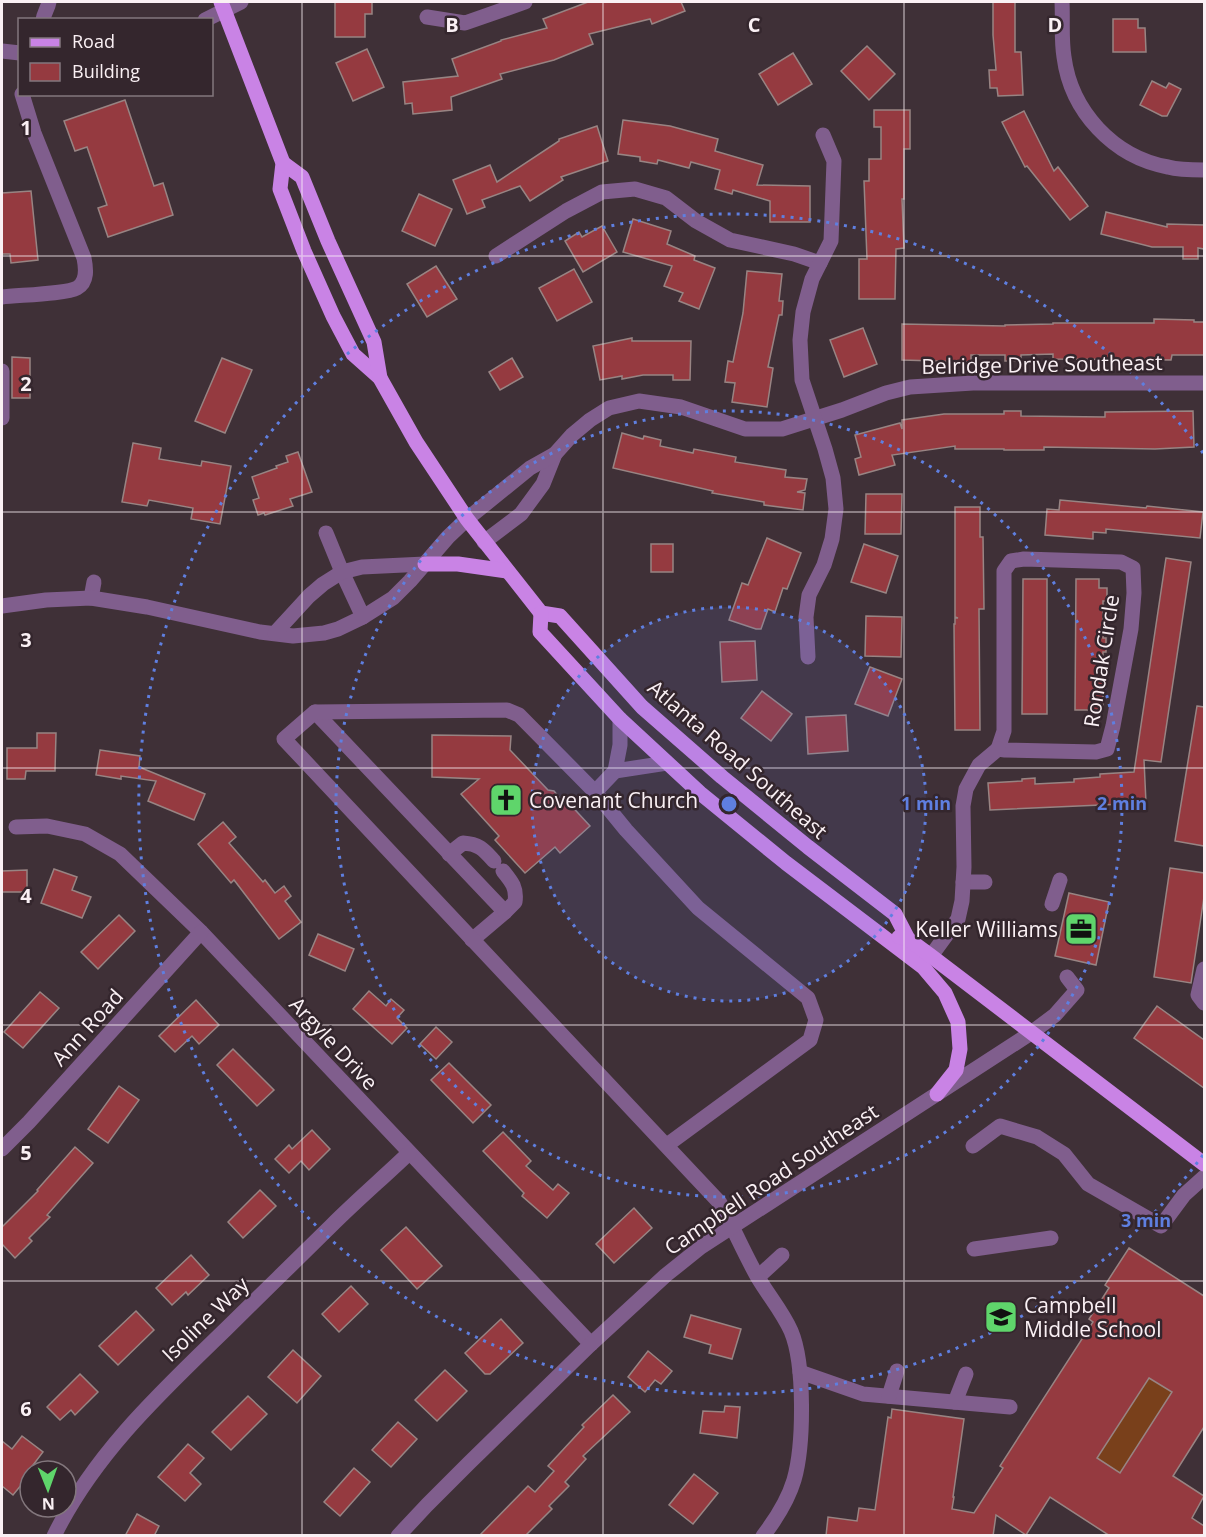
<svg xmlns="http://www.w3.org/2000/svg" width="1206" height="1537" font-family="'Open Sans',sans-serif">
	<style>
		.green { fill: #79401b }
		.building { fill: #953a40; stroke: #988483; stroke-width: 1.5; fill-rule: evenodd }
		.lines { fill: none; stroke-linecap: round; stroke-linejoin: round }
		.minor { stroke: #805e8d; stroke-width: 15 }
		.major { stroke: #c983e5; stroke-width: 15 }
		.grid { fill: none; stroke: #faf0f4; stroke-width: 1.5; stroke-opacity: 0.55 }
		.ring { fill: none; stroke: #5f7fe0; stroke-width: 3; stroke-dasharray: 3 6 }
		.labels { text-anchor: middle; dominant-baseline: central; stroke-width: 5; stroke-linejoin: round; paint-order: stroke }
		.street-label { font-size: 21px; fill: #faf0f4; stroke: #34262d }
		.poi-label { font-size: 21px; fill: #faf0f4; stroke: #34262d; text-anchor: start }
		.grid-label { font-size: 20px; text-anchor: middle; font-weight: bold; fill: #faf0f4; stroke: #34262d; stroke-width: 5; stroke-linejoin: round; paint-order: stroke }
		.centre { fill: #5f7fe0; stroke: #34262d; stroke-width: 3 }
		.ring-label { font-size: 18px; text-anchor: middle; font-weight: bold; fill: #5f7fe0; stroke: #34262d; stroke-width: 5; stroke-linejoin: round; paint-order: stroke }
	</style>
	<rect width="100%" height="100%" fill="#3f3037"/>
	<polygon class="green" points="1149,1378 1172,1392 1120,1473 1097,1458"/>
	<g class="building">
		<polygon points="335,2 372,2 372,14 365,14 365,37 335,37"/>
		<polygon points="588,2 681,2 685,11 652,24 650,19 589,34 593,44 554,60 500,74 502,79 451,97 452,110 413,114 412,103 405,104 403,82 458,76 452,59 501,41 501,40 547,28 543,19"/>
		<polygon points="993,2 1015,2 1015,52 1021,52 1023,95 998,96 997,88 990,88 989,70 996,70 993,35"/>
		<polygon points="1113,19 1138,19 1138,28 1145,28 1146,52 1113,52"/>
		<polygon points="867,46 895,74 869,100 841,71"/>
		<polygon points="367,49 384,87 353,101 336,63"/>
		<polygon points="793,53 812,84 778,105 759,74"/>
		<polygon points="1152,81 1166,88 1169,83 1181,89 1167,116 1162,116 1140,105"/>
		<polygon points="125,100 154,186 163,183 173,215 108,237 98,208 107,205 87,147 75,151 64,121"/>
		<polygon points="874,110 910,110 910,149 904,149 904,199 902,199 904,248 896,249 895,299 859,299 859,259 867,259 864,181 869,181 869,159 881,159 881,127 874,127"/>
		<polygon points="1024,111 1054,171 1058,167 1088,206 1070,220 1027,166 1025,167 1002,122"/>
		<polygon points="623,120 670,126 718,139 715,151 763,165 757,185 810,186 810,222 770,222 770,201 733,190 732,194 715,189 720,170 691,162 689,168 658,160 657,164 640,161 640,157 618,154"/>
		<polygon points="597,126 608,161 561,177 563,180 530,201 520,186 482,200 485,207 467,214 453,180 490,165 497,182 559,141 559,139"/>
		<polygon points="31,191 38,260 11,263 10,254 2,254 2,193"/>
		<polygon points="419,194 452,209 435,246 402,231"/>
		<polygon points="1106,212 1167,227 1167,224 1204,225 1204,249 1198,248 1198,259 1183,259 1183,247 1152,247 1101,234"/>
		<polygon points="633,219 671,231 667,244 695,256 694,260 715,268 699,309 679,301 683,293 664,286 672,266 623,252"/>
		<polygon points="602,226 617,252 583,272 565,241 579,232 582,237"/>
		<polygon points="436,266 457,299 427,317 407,284"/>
		<polygon points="574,269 592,302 557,321 539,288"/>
		<polygon points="747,271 782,274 779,301 783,301 782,315 779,315 768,367 773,368 767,407 732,402 735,383 725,382 728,361 733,362 743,313"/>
		<polygon points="1154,319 1194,320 1194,322 1204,322 1204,355 1172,355 1171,360 1053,359 1053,354 1021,355 1021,361 1005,361 1005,355 971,355 971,362 902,360 902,324 1005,326 1005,325 1053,324 1053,323 1154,323"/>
		<polygon points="863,328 877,364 844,377 830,340"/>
		<polygon points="632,338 632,341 691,341 690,380 673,380 673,375 643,375 622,379 622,376 600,380 593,346"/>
		<polygon points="12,357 30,358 30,398 12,398"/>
		<polygon points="222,358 252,370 225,433 195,421"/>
		<polygon points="512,358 523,377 500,390 489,372"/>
		<polygon points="1004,411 1021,411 1021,416 1105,417 1105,412 1193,411 1194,447 1155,449 1044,447 1044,450 1004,450 1004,449 955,449 955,446 892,455 895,465 859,475 855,459 861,457 855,435 900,423 902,429 902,420 944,414 1004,414"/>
		<polygon points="622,433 643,439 644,436 661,440 660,446 693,453 694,449 736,457 735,462 786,470 785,477 807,479 805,490 797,492 805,493 803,510 764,505 764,502 712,493 713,491 613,468"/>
		<polygon points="133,443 161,448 159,459 201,466 202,461 231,466 220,524 191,519 193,508 149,500 147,506 122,502"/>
		<polygon points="298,452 312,492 290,499 293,506 265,515 264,513 258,515 253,500 259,498 252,477 277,468 276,466 288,462 286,456"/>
		<polygon points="866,494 902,494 901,534 865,534"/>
		<polygon points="1060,500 1146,508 1147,506 1203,512 1200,538 1106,529 1106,533 1093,532 1093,539 1045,535 1047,509 1059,510"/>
		<polygon points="955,507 980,507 980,537 983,537 984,609 979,609 980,730 955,730 954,624 955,624 955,618 958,618 955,617"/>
		<polygon points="767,538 801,553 787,589 783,588 775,612 768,609 761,629 756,629 729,620 742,583 748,585"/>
		<rect x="651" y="544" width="22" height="28"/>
		<polygon points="864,544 898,556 886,593 851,582"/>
		<polygon points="1166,558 1191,562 1161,762 1144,760 1146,803 990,810 988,783 1022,781 1022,779 1035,778 1035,784 1074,782 1074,779 1100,777 1100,774 1134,772"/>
		<polygon points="1023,579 1047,579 1047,714 1022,714"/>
		<polygon points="1076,579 1099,579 1099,588 1107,588 1107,601 1103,601 1103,638 1106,638 1106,652 1103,652 1103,710 1075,710"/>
		<polygon points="866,616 902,617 901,657 865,656"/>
		<polygon points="755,641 757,680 722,682 720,642"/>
		<polygon points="870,667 902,679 888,716 855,704"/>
		<polygon points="762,691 792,714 771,741 741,718"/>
		<polygon points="1197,706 1204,707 1204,846 1175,841"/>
		<polygon points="846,715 848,751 808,754 806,717"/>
		<polygon points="37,733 56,733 55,771 26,771 25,779 7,779 7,748 37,748"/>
		<polygon points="432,735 511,736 510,750 548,790 554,791 563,802 566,800 590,826 560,853 555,847 525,873 495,840 499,836 461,794 479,779 432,777"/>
		<polygon points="100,750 140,756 139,767 205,794 194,820 148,801 156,781 121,776 121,779 96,775"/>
		<polygon points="223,822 236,837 229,843 263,882 265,880 275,893 284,886 291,896 285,901 301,922 279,939 234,880 231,883 198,844"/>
		<polygon points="1170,868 1204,873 1204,897 1191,983 1154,977"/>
		<polygon points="54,869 77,877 72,890 91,897 82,918 41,903"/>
		<polygon points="27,870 27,892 2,892 2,871"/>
		<polygon points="1069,893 1109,902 1096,965 1055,956"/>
		<polygon points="119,915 135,931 98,969 81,952"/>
		<polygon points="318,934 354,949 345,971 309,955"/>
		<polygon points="369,991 386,1006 391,999 404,1010 397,1018 407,1028 392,1044 353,1009"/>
		<polygon points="40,992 59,1008 23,1048 4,1032"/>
		<polygon points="196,1000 219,1025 199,1044 192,1036 175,1052 159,1036"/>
		<polygon points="1157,1006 1204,1040 1204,1088 1134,1038"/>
		<polygon points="436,1027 452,1042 436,1059 420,1044"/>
		<polygon points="233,1049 274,1090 257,1106 217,1065"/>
		<polygon points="449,1063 491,1105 473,1123 431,1080"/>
		<polygon points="119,1086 139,1100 108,1143 88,1129"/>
		<polygon points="312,1130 330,1149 309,1170 301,1161 289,1173 275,1159 289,1145 292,1149"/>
		<polygon points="503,1132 531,1161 526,1166 553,1190 558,1184 569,1193 547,1218 522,1196 524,1193 483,1151"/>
		<polygon points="75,1147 93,1163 47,1215 50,1217 29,1238 32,1241 15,1258 2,1244 2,1227 38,1191 37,1190"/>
		<polygon points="260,1190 276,1206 243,1238 228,1222"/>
		<polygon points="634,1208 652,1228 614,1263 596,1244"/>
		<polygon points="406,1227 442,1266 417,1289 381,1250"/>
		<path d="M1129,1248l75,48v131l-31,49 31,20 -12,22 12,8v10h-94l-60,-39 -24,38 -30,-20 -3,21h-167l2,-19 29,4 2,-13 16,2 13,-93 3,1 1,-9 72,10 -11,78h1l-2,12 22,4 29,-45 -3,-2 93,-144 -4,-3 20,-31 -4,-3zM1149,1378l23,14 -52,81 -23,-15z"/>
		<polygon points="191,1255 209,1275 188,1295 186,1292 172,1305 156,1288"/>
		<polygon points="351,1286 368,1304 339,1332 322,1314"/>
		<polygon points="136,1311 154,1330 118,1365 99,1346"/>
		<polygon points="691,1315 741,1329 732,1359 709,1353 711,1345 684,1337"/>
		<polygon points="501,1319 523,1343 490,1374 485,1374 465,1353"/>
		<polygon points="293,1350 321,1376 297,1403 268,1377"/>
		<polygon points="648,1351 672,1371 661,1384 655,1380 645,1392 628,1377"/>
		<polygon points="445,1370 467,1391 437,1421 415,1400"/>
		<polygon points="80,1374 98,1392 75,1415 71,1410 60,1420 47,1407"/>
		<polygon points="613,1395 630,1412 583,1456 586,1459 565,1482 569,1486 549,1506 552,1509 525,1536 479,1536 528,1486 535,1492 554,1471 548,1466 584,1427 582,1425"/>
		<polygon points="248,1396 267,1414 231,1450 212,1432"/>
		<polygon points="725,1406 740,1407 737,1438 700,1433 703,1411 724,1412"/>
		<polygon points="398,1422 417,1439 391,1467 372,1450"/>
		<polygon points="22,1436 43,1452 30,1469 30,1490 22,1484 13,1495 2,1486 2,1441 12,1449"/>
		<polygon points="188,1444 204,1458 190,1473 201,1484 185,1501 158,1477"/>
		<polygon points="354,1468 370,1482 340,1516 324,1502"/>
		<polygon points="694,1474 718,1493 693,1524 669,1505"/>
		<polygon points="137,1514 159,1526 154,1536 125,1536"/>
	</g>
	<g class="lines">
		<g class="minor">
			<path d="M1062,2c1,18 -1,37 2,55 7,54 49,100 104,110 11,3 25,3 36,3"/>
			<polyline points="427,17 465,23 525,2"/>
			<path d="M43,20c1,-7 5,-12 6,-18"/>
			<polyline points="205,20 241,2"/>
			<polyline points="2,51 20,53"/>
			<polyline points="496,256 566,211 602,192 635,189 666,198 696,221 730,240 794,254 820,263"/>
			<path d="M2,297c15,-2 64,-3 75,-9 11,-6 9,-20 7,-30l-50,-125 -12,-39"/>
			<polyline points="2,371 2,418"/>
			<polyline points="326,533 342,572 363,617"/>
			<polyline points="484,542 521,514 543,484 555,454 572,435 590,420 609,408 639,401 681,407 745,429 782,429 842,410 886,393 910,387 973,383 1204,383"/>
			<polygon points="1024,559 1121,562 1133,568 1134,593 1131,629 1113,726 1107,749 1096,752 1005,750 998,749 1004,731 1004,571 1011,561"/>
			<polyline points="91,598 94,582"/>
			<polyline points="2,606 46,600 91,598 147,607 260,632 293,636 324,633 338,629 363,617 393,598 410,581 448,537 467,519 530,468 555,454"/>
			<polyline points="275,633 309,596 323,584 342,572 362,567 425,564"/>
			<polyline points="808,657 806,617 809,595 824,565 832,539 836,509 833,478 825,449 802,380 800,340 803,312 812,279 831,241 834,161 823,135"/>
			<polyline points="315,712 505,912 472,940"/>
			<polyline points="620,719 620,745 615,771 667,763"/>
			<path d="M615,771l-20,21 -76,-77 -12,-5 -192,2 -31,27 436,464c13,24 24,50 37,73 11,19 25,35 34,55 14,33 13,114 3,149 -6,20 -18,39 -31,56"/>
			<polyline points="595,792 626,830 698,908 808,998 816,1020 810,1040 667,1145"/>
			<polyline points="16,827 47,826 85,834 120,854 201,932 591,1344"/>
			<path d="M449,854l14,-11c17,1 21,7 31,18"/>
			<path d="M503,871c9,11 14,17 12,31l-10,10"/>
			<polyline points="963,882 985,882"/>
			<polyline points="1052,904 1060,880"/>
			<polyline points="931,956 958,919 962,901 964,867 963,806 966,789 979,765 998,749"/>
			<polyline points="1204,969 1198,995 1204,1003"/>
			<polyline points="973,1146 1000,1126 1037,1137 1064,1154 1088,1184 1161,1226 1184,1195 1204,1177"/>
			<polyline points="2,1149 29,1122 201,932"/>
			<polyline points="974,1249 1051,1238"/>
			<polyline points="758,1277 782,1255"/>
			<polyline points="800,1372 863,1394 1010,1407"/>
			<polyline points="889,1396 897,1371"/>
			<polyline points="955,1402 966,1374"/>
			<path d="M54,1536c40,-82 107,-144 171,-206 36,-35 71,-70 107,-105 25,-25 52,-48 77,-72"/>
			<polyline points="398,1536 427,1505 469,1463 591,1344 666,1275 701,1247 1031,1033 1055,1015 1077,990 1067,977"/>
		</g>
		<g class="major">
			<polyline points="221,2 283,163 280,189 304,251 333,316 353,354 380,378 416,442 467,519 541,613 560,616 642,707 722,777 808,847 895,914 908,939"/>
			<polyline points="283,163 302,177 328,241 374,342 380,378"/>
			<polyline points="425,564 458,564 507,571"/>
			<polyline points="541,613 540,632 620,719 700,793 786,863 923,967 945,993 958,1022 960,1049 956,1070 937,1094"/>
			<polyline points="899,937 908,939 931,956 1204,1164"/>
		</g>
	</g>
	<path class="grid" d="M302,2v1534M603,2v1534M904,2v1534M2,256h1202M2,512h1202M2,768h1202M2,1025h1202M2,1281h1202"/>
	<circle cx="729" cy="804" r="197" fill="#5f7fe0" fill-opacity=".12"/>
	<g class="ring">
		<circle cx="729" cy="804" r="197"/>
		<circle cx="729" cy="804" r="393"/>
		<path d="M1203 1155A590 590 0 1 1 1203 453"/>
	</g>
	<defs>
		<g id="church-square" transform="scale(1.725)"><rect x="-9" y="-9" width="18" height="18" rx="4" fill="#5fd56b" stroke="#34262d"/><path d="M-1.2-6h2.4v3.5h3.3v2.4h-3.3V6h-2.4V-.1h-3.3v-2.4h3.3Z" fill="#111"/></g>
		<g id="office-square" transform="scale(1.725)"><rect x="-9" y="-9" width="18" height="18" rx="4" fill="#5fd56b" stroke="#34262d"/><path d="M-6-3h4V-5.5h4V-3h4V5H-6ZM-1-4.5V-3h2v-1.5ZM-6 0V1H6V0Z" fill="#111"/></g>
		<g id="school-square" transform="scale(1.725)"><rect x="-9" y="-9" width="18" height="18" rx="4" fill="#5fd56b" stroke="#34262d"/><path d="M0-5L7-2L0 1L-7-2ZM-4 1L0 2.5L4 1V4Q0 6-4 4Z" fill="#111"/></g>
	</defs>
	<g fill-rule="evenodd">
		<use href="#church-square" x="506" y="800"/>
		<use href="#office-square" x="1081" y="929"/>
		<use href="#school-square" x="1001" y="1317"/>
	</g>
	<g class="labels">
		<g class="street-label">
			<text transform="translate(1042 364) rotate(-1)">Belridge Drive Southeast</text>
			<text transform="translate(1101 661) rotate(-81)">Rondak Circle</text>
			<text transform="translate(738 759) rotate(41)">Atlanta Road Southeast</text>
			<text transform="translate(87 1027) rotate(-48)">Ann Road</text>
			<text transform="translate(334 1043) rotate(47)">Argyle Drive</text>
			<text transform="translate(771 1179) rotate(-34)">Campbell Road Southeast</text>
			<text transform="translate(205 1319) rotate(-44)">Isoline Way</text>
		</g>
		<g class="poi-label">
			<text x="529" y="800">Covenant Church</text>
			<text x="1058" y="929" text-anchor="end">Keller Williams</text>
			<text x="1024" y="1305">Campbell<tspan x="1024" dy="24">Middle School</tspan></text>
		</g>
	</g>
	<g class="grid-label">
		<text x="452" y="32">B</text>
		<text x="754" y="32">C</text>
		<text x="1055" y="32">D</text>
		<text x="26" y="135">1</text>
		<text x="26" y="391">2</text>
		<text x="26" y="647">3</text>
		<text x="26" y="903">4</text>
		<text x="26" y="1160">5</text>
		<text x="26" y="1416">6</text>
	</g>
	<circle cx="729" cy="804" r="9" class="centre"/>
	<g class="ring-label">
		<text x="926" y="810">1 min</text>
		<text x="1122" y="810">2 min</text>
		<text x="1146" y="1227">3 min</text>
	</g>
	<rect width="1206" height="1537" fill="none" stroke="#faf0f4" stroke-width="6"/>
	<rect x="18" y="18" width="195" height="78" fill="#34262d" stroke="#83777d" stroke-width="1.5"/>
	<rect x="30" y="38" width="30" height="9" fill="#c983e5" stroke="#83777d" stroke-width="1.5"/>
	<text x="72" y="48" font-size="18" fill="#faf0f4">Road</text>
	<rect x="30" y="63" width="30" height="18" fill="#953a40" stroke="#83777d" stroke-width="1.5"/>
	<text x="72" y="78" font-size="18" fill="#faf0f4">Building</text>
	<g transform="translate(48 1489) rotate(179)"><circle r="28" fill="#34262d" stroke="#83777d" stroke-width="1.5"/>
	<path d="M0-4.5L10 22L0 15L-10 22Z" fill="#5fd56b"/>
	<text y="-9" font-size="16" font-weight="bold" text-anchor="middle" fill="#faf0f4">N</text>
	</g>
</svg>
